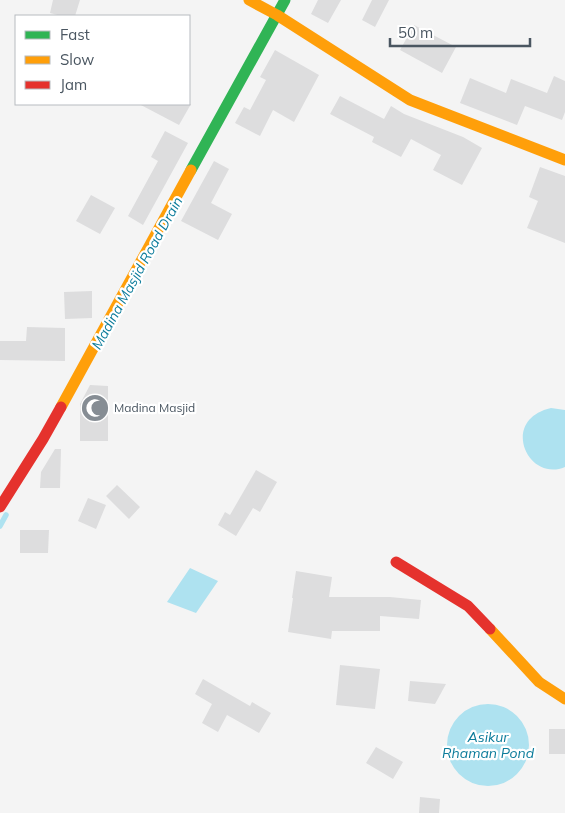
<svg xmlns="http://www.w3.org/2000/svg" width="565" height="813" font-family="Mulish,sans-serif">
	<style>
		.water { fill: #aee2f0 }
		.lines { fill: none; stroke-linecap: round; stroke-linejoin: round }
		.stream { stroke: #aee2f0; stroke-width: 5.5 }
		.building { fill: #ddddde }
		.fast { stroke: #30b455; stroke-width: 11 }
		.slow { stroke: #ff9f0a; stroke-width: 11 }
		.jam { stroke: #e5322d; stroke-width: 11 }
		.labels { text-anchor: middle; stroke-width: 4.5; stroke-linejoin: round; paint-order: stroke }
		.poi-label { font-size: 12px; fill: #4a5661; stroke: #fff; text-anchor: start }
		.water-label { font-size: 14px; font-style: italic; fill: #0c7c9b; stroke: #fff }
	</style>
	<rect width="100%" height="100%" fill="#f4f4f4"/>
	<path class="water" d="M 551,408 L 565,410 L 565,467 C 528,483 499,420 551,408 Z
		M 190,568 L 218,581 L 196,613 L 167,602 Z
		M447 745a41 41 0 1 1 82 0a41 41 0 1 1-82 0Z"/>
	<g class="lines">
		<path class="stream" d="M 0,526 L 6,515"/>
	</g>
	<path class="building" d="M 53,0 L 80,0 L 75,16 L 61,16 L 50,13 Z
		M 318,0 L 341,0 L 328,23 L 311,14 Z
		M 372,0 L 389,0 L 375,27 L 362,20 Z
		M 414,25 L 456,47 L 442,73 L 400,50 Z
		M 275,50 L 319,75 L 294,122 L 273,110 L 260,136 L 235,123 L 244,107 L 250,110 L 266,80 L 260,77 Z
		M 554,76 L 565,81 L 565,112 L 562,120 L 525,106 L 517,125 L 460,103 L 470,78 L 506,93 L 511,79 L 547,93 Z
		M 340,96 L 384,119 L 391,106 L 404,114 L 463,137 L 482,148 L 462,185 L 433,170 L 441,155 L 411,139 L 401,157 L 372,142 L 374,137 L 330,114 Z
		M 139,104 L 191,104 L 179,125 Z
		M 165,131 L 188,143 L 143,225 L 128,216 L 158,161 L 151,157 Z
		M 214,161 L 229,169 L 211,203 L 232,214 L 218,240 L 181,221 Z
		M 540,167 L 565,176 L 565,243 L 527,228 L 538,201 L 529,197 Z
		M 91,195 L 115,208 L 100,234 L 76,221 Z
		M 92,291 L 92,318 L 65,319 L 64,292 Z
		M 27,327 L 65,328 L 65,361 L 0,360 L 0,341 L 26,341 Z
		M 90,385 L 108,386 L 108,441 L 80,441 L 80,404 Z
		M 55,449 L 61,449 L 60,488 L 40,488 L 41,472 Z
		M 256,470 L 277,482 L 260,512 L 253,508 L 236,536 L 218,525 L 225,512 L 230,515 Z
		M 117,485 L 140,507 L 129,519 L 106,496 Z
		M 88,498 L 106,505 L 96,529 L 78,521 Z
		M 20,530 L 49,530 L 48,553 L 20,553 Z
		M 296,571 L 332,577 L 329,597 L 390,597 L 421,600 L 419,619 L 380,616 L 380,631 L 332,631 L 331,639 L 288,632 L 293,598 L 292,598 Z
		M 340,665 L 380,669 L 375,709 L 336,705 Z
		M 203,679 L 250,706 L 252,702 L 271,713 L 259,733 L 227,715 L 218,732 L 202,723 L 212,704 L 195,694 Z
		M 410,681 L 446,684 L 435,704 L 408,701 Z
		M 549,729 L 565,729 L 565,754 L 549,754 Z
		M 376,747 L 403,762 L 393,779 L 366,763 Z
		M 420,797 L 440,799 L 439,813 L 419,813 Z"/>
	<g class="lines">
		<path class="fast" d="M 191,170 L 285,0"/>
		<path class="slow" d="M 249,0 L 277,15 L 410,100 L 565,160
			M 61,407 L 191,170
			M 490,629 L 539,682 L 565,699"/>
		<path class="jam" d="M 0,507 L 43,439 L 61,407
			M 396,562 L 468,606 L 490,629"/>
	</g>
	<defs>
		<symbol id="mosque-disc" viewBox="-11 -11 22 22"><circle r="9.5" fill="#868d94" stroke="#fff"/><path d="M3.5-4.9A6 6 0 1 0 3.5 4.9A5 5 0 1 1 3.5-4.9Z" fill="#fff"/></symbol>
	</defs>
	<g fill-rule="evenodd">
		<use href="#mosque-disc" x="79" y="392" width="32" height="32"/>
	</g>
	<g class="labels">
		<g class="poi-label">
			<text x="114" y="412">Madina Masjid</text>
		</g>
		<g class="water-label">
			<text transform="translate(137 273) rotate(-61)" y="5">Madina Masjid Road Drain</text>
			<text x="488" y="742">Asikur<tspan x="488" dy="16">Rhaman Pond</tspan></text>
		</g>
	</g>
	<rect x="15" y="15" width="175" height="90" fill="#ffffff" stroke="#b7bbc0"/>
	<rect x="25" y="31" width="25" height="8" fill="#30b455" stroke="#b7bbc0"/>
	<text x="60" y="40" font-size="15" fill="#4a5661">Fast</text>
	<rect x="25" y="56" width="25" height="8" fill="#ff9f0a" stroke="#b7bbc0"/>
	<text x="60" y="65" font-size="15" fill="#4a5661">Slow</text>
	<rect x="25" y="81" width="25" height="8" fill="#e5322d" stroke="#b7bbc0"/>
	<text x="60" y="90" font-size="15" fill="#4a5661">Jam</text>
	<path d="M390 38v8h140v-8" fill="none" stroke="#4a5661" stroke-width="2.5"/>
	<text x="398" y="38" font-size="15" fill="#4a5661" stroke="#ffffff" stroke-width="4" paint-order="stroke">50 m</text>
</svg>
